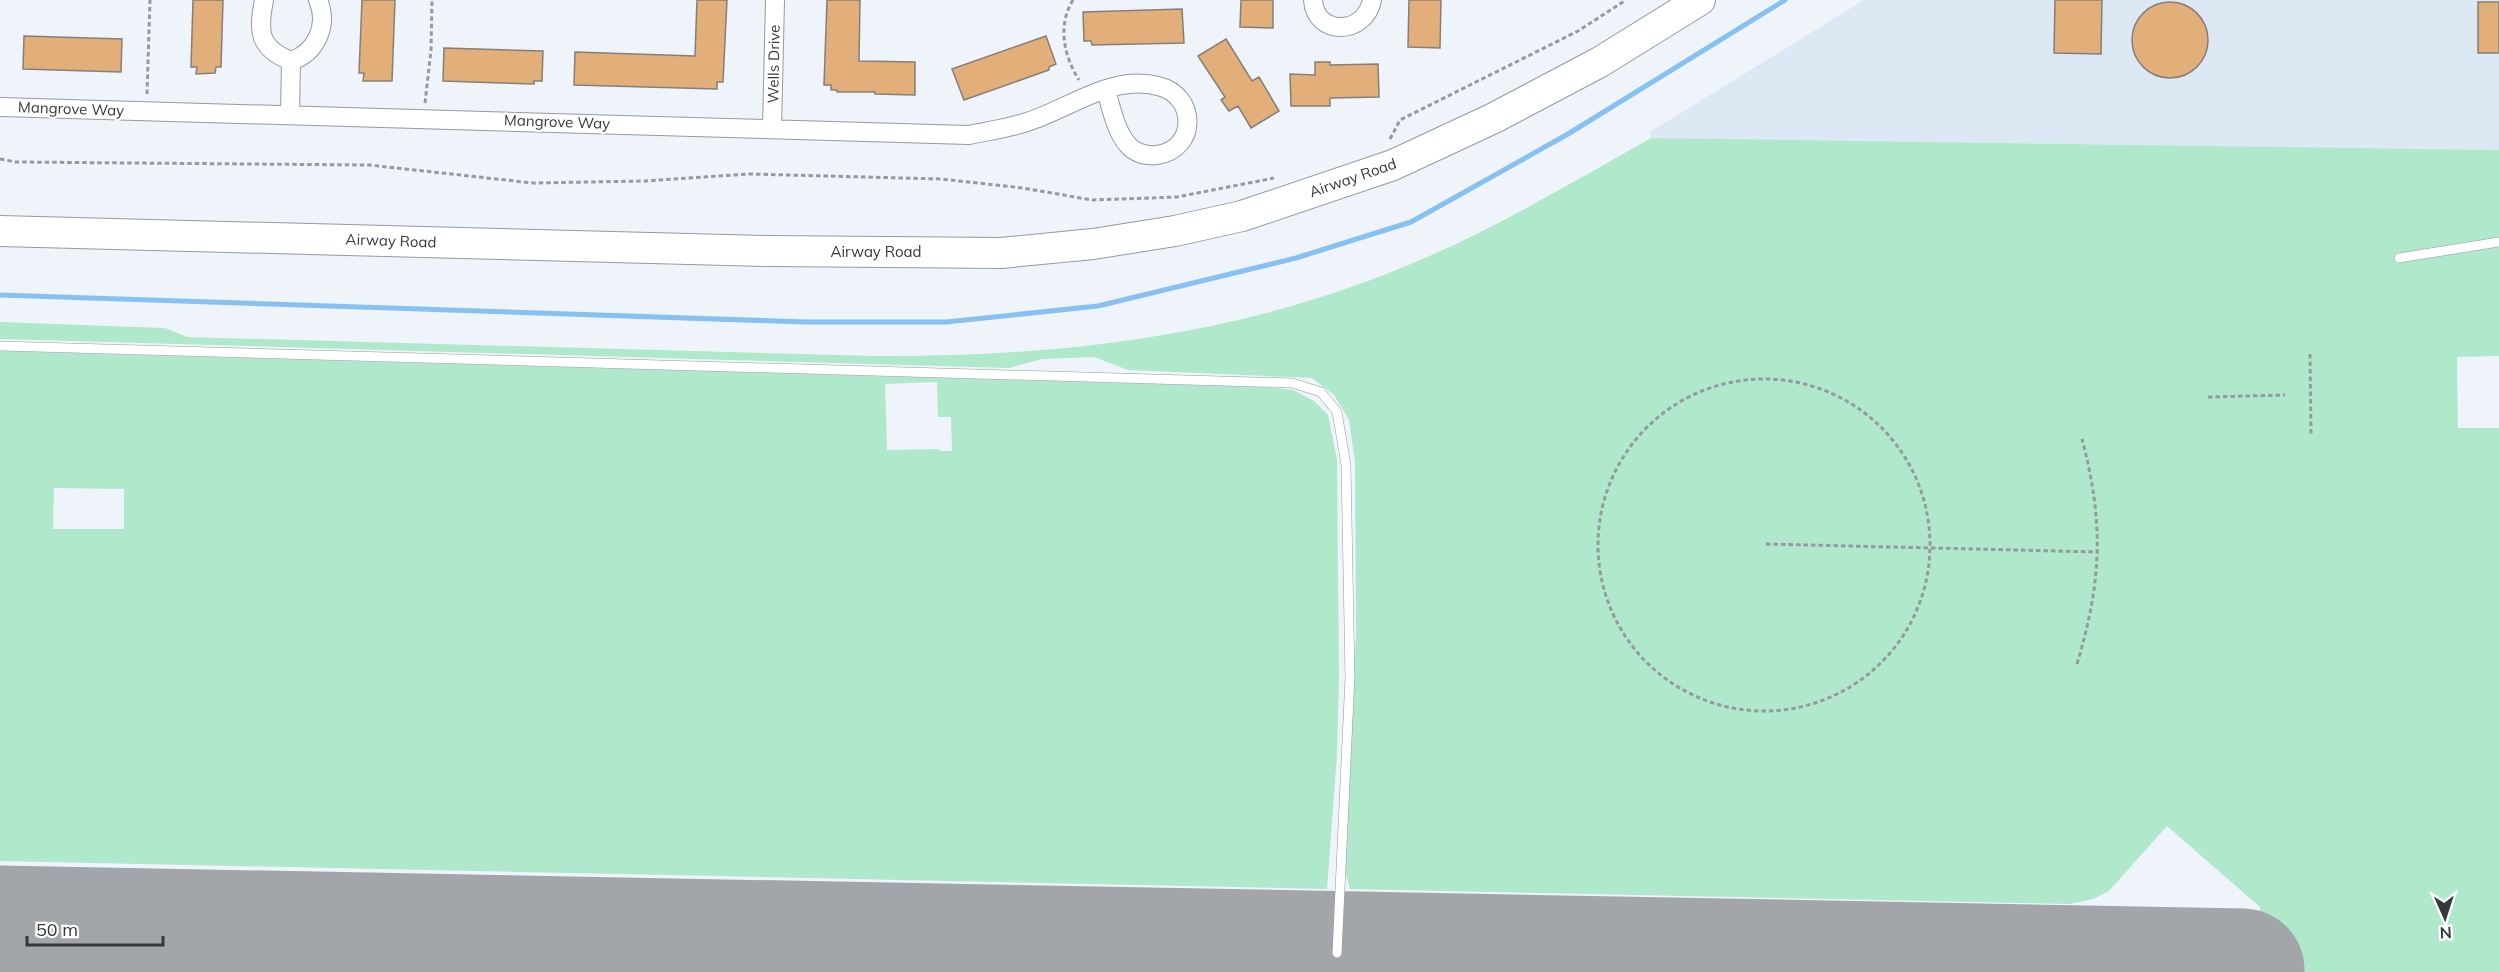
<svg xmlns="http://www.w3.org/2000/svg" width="2499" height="972" font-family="Mulish,sans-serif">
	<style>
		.built { fill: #dce8f3 }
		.green { fill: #b0e8cc; fill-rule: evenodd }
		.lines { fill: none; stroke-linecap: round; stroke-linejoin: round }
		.stream { stroke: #87c1f2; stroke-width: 5 }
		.taxiway { stroke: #a2a6aa; stroke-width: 50 }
		.runway { stroke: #a2a6aa; stroke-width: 123 }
		.building { fill: #e2ae79; stroke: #857f7a; stroke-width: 1.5 }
		.lane-casing { stroke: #949aa0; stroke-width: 10 }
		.street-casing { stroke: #949aa0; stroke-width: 20 }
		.primary-casing { stroke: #949aa0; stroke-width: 32 }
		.path { stroke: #959a9e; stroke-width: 3; stroke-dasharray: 4.5 3; stroke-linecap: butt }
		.lane { stroke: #fff; stroke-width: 9 }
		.street { stroke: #fff; stroke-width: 18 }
		.primary { stroke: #fff; stroke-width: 30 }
		.labels { text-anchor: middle; stroke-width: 4.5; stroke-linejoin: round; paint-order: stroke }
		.street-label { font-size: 15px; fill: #36393b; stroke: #fff }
	</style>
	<rect width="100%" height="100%" fill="#eef4fa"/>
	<path class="built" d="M 1864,0 L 2499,0 L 2499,150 L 1651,138 L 1650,132 Z"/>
	<path class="green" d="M 1651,138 L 2499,150 L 2499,356 L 2457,357 L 2458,428 L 2499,428 L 2499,972 L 2259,972 L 2260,907 L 2167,826 L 2109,891 L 2093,899 L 2070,904 L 1350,889 L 1344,867 L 1356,635 L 1355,462 L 1349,420 L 1334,395 L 1312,378 L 1128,370 L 1094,357 L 1042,359 L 1009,368 L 0,339 L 0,322 L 165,328 L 187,337 L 875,356 C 1054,357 1234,337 1401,268 C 1488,233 1569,184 1651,138 Z
		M 0,351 L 1265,387 L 1293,390 L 1314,401 L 1328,415 L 1337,459 L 1339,679 L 1337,754 L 1327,889 L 0,861 ZM 937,382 L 938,417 L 951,417 L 952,451 L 940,451 L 939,449 L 887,450 L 885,384 ZM 54,488 L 124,489 L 124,529 L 53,529 Z"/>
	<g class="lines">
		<path class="stream" d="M 0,295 L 805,322 L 946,322 L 1098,306 L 1296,258 L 1411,222 L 1568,134 L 1785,0"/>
		<path class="taxiway" d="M 136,972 L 137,930
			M 1458,972 L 1472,956
			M 2119,972 L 2122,968"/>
		<path class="runway" d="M 0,927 L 2243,970"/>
	</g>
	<path class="building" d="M 193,0 L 223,0 L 221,67 L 216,67 L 215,73 L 196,74 L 197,67 L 191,67 Z
		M 362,0 L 395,0 L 392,81 L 363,81 L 364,73 L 359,73 Z
		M 697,0 L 727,0 L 723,82 L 717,82 L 717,89 L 574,85 L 575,52 L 695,56 Z
		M 827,0 L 860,0 L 859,61 L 915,62 L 915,95 L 875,94 L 875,92 L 837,92 L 837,90 L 831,90 L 831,85 L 824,85 Z
		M 1241,0 L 1273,0 L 1273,28 L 1240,27 Z
		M 1409,0 L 1441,0 L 1440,48 L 1408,47 Z
		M 2055,0 L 2102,0 L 2101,54 L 2054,53 Z
		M2132 40a38 38 0 1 1 76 0a38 38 0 1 1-76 0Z
		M 2478,2 L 2499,2 L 2499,53 L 2478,53 Z
		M 1182,9 L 1184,43 L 1092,45 L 1091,41 L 1084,41 L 1083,12 Z
		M 24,36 L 122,39 L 121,72 L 23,69 Z
		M 1046,36 L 1056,64 L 1049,67 L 1049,70 L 964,100 L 952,69 Z
		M 1226,39 L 1252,81 L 1259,77 L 1279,111 L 1251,128 L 1238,106 L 1229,111 L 1221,100 L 1225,97 L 1198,56 Z
		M 444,48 L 543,51 L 542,81 L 534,81 L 534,84 L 443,81 Z
		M 1315,62 L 1330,62 L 1330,65 L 1378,64 L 1379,97 L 1330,98 L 1330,106 L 1291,106 L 1290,74 L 1315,75 Z"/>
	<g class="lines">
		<defs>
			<path id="lane" d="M 2399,258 L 2499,242
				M 0,346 L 1292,383 L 1321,392 L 1337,412 L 1346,465 L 1350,677 L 1337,953"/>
			<path id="street" d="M 264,0 C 258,31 258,48 291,61 C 316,53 329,25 318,0
				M 1313,0 C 1315,36 1365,36 1372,0
				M 0,107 L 969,135 C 988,131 1009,128 1027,122 C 1069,109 1111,74 1158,86 C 1197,95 1198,149 1157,155 C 1146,156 1136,154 1128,145 C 1116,132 1111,107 1106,90
				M 290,115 L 291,61
				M 772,128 L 775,0"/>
			<path id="primary" d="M 0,231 L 768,251 L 1001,253 L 1093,244 L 1175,231 L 1242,216 L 1393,165 L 1494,118 L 1600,62 L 1700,0"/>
		</defs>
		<use href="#lane" class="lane-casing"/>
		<use href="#street" class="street-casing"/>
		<use href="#primary" class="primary-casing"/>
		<path class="path" d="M 1073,0 C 1057,26 1064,56 1079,80
			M 147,94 L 150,0
			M 425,103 L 431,50 L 432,0
			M 1390,139 L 1400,120 L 1578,31 L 1626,0
			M 0,159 L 16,162 L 369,165 L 533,183 L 645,181 L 750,174 L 941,179 L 1023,188 L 1092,200 L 1177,197 L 1274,178
			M 2310,354 L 2311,435
			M1598 545a166 166 0 1 1 332 0a166 166 0 1 1-332 0Z
			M 2208,397 L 2285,395
			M 1766,544 L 2099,552
			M 2077,664 C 2102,581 2104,522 2082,439"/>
		<use href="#lane" class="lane"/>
		<use href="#street" class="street"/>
		<use href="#primary" class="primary"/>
	</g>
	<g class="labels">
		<g class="street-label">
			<text transform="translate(774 64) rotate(-89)" y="5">Wells Drive</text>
			<text transform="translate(71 109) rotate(2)" y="5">Mangrove Way</text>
			<text transform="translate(557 122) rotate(2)" y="5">Mangrove Way</text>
			<text transform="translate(1353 178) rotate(-19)" y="5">Airway Road</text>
			<text transform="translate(391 241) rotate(2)" y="5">Airway Road</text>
			<text x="876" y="257">Airway Road</text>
		</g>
	</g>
	<g transform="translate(2445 918) rotate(177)" stroke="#ffffff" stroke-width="4.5" paint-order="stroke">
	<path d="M0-4.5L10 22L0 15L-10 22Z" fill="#36393b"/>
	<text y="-9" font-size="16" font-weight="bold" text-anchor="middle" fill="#36393b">N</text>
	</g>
	<path d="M27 936v9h136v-9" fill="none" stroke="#36393b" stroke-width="3"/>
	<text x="36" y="936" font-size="18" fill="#36393b" stroke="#ffffff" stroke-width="4.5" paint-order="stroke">50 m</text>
</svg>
